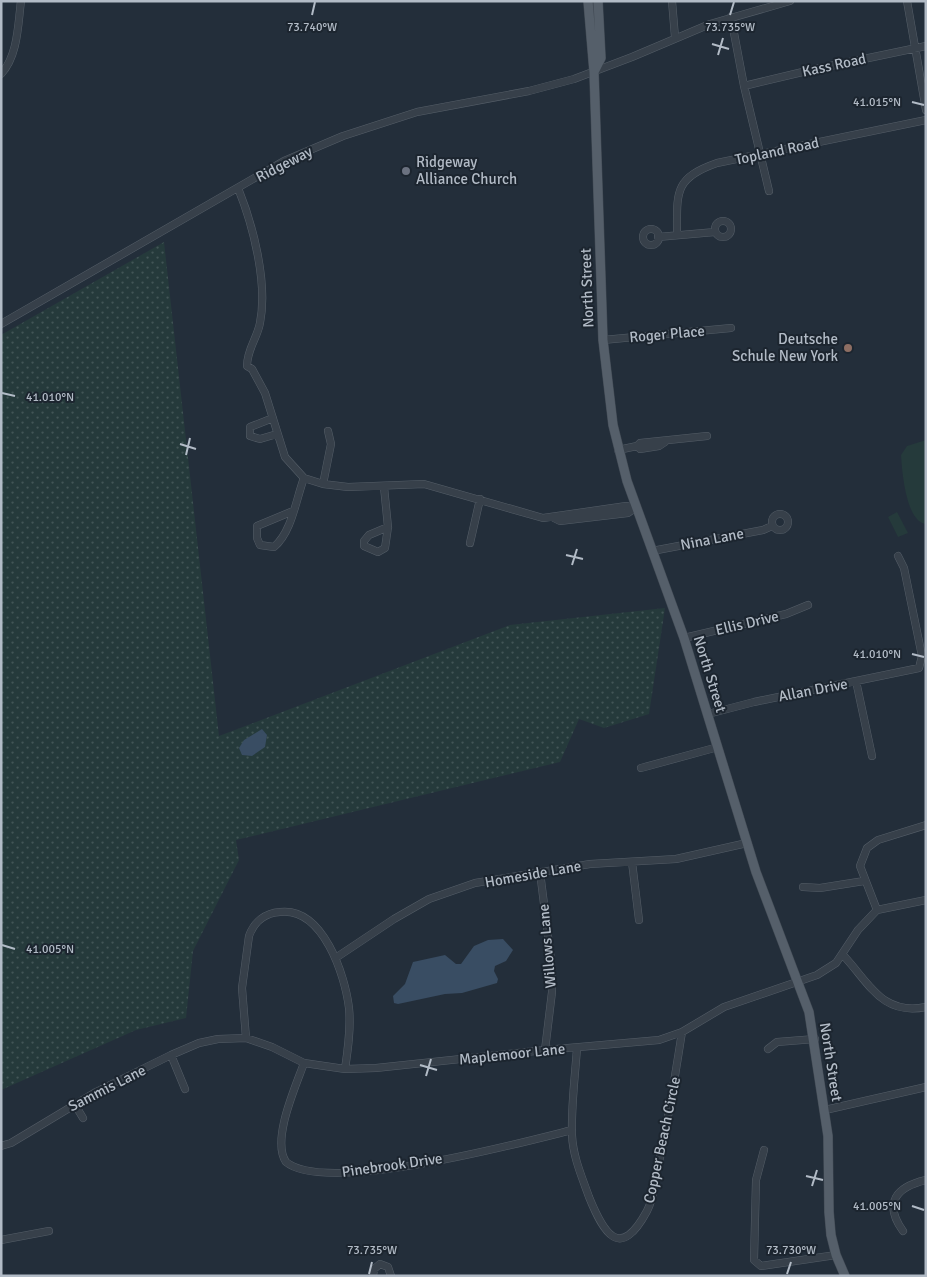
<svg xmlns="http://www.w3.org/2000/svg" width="927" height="1277" font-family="Signika,sans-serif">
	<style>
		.grass { fill: url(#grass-dots) }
		.pitch { fill: #253a3b }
		.water { fill: #394d63 }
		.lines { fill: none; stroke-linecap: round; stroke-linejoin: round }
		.minor-casing { stroke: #555e68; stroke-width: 8 }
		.major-casing { stroke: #404953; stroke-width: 10 }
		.minor { stroke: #37404a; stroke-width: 7 }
		.major { stroke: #555f6a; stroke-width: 9 }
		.ticks { fill: none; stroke: #b2bbc6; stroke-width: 2 }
		.worship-dot { fill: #6b7280; stroke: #1c252f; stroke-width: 2 }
		.education-dot { fill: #8d6e63; stroke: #1c252f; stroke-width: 2 }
		.labels { text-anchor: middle; stroke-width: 4; stroke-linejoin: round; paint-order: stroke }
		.street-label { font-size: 15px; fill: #b2bbc6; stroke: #1c252f }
		.poi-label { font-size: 15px; fill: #b2bbc6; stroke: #1c252f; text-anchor: start }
		.ticks-label { font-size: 12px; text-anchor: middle; fill: #b2bbc6; stroke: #1c252f; stroke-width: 4; stroke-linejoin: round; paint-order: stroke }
	</style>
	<defs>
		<pattern id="grass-dots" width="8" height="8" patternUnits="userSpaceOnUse" patternTransform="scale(1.25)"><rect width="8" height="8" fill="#253a3b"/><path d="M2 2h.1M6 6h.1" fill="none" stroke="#425556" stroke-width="1.8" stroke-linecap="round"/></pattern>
	</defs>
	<rect width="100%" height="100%" fill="#232e3a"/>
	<path class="grass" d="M 164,242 L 219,736 L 510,625 L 665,608 L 649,714 L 604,728 L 579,719 L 560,762 L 236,840 L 239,860 L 193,951 L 186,1018 L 136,1030 L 1,1090 L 1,335 Z"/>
	<path class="pitch" d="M 926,440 L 926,524 C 906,522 902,471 901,455 L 907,446 Z
		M 897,512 L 908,533 L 898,537 L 888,517 Z"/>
	<path class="water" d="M 262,729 L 267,735 L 265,747 L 252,756 L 242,755 L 239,748 L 244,740 Z
		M 503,939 L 513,950 L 506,961 L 495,966 L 494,971 L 498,979 L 497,983 L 462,993 L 445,994 L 398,1004 L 394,1003 L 393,996 L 405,984 L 413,962 L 445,955 L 456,964 L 461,964 L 474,946 L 488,940 Z"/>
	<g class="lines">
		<defs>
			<path id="minor" d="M 672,1 L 675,37
				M 907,1 L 926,110
				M 731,17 L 744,86 L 769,191
				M 1,74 C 18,56 18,24 21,1
				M 744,86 L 811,70 L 926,46
				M 238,188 C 253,225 268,283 260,323 C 257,339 247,349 247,366 L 252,369 L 265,393 L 285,457 L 304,478 L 323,484 L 348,487 L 424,484 L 543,518 L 626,506 L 635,508
				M715 229a8 8 0 1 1 16 0a8 8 0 1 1-16 0Z
				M643 237a8 8 0 1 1 16 0a8 8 0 1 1-16 0Z
				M 677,234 C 677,192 674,178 717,163 L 926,120
				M 658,237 L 715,232
				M 1,324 L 284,161 L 343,136 L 417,112 L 529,91 L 574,79 L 632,57 L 710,24 L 790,1
				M 603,340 L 731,328
				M 273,418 L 250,427 L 250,436 L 260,439 L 277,434
				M 637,446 L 640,449 L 659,446 L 665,442
				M 618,450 L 637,446 L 640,443 L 707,436
				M 323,484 L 331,444 L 328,431
				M 384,487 L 388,527 L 385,548 L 378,552 L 364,546 L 364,541 L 369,535 L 388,527
				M 293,511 L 257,526 L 257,538 L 260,545 L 274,547 C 292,532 296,499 304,478
				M772 522a8 8 0 1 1 16 0a8 8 0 1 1-16 0Z
				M 554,518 L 560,521 L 628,513 L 635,508
				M 470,543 L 480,499
				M 652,551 L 763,530 L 772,526
				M 684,638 L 786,614 L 808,605
				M 856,681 L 872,756
				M 708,714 L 754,702 L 919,668 L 922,656 L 904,568 L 898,556
				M 641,768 L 718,747
				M 632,862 L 639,920
				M 540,872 L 551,960 L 552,992 L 545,1050
				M 803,887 L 820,888 L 864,881
				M 877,910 L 860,866 L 867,848 L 878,840 L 926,825
				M 842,954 C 869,982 881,1016 926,1007
				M 337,957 L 394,919 L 429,899 L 475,883 L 590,864 L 676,859 L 747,843
				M 246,1038 L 242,988 L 249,936 C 254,922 265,913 280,912 C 323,907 345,975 349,1008 C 351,1028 348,1049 345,1069
				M 577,1048 C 575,1077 571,1107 572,1135 C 573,1157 582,1177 589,1197 C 604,1234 620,1261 647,1211 C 654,1198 655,1181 658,1167 C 668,1122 675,1077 682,1032
				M 768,1049 L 777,1042 L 815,1039
				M 171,1055 L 185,1089
				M 304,1063 C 296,1086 271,1140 286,1162 C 326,1195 520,1143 572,1130
				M 74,1103 L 83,1118
				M 825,1110 L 926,1087
				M 1,1146 L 11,1143 L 96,1092 L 171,1055 L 199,1043 L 218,1039 L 246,1038 L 272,1047 L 304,1063 L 345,1069 L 376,1068 L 545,1050 L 659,1040 L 682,1032 L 724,1007 L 817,975 L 836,963 L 858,930 L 877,910 L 926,900
				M 764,1150 L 756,1180 L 754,1260 L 761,1266 L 836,1255
				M 903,1231 C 883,1203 896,1187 926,1180
				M 1,1240 L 49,1231
				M 373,1276 L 374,1269 L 380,1264 L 388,1267 L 391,1276"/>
			<path id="major" d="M 588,1 L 594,72 L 603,340 L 613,425 L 627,481 L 684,638 L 756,872 L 809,1012 L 828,1136 L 829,1212 L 831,1235 L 836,1255 L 845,1276
				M 594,72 L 601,58 L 598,1"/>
		</defs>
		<use href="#minor" class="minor-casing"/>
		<use href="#major" class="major-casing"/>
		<use href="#minor" class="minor"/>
		<use href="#major" class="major"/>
	</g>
	<path class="ticks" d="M 312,15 L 315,2M 730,15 L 734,2M 712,44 L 729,49M 718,55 L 723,38M 912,102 L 924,105M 2,393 L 15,396M 180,444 L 196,449M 186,455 L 190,438M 566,555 L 583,559M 572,565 L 577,549M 912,654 L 924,657M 2,945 L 15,949M 420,1065 L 437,1070M 426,1076 L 431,1059M 806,1176 L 823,1180M 812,1186 L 817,1170M 912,1206 L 924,1210M 369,1274 L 372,1262M 787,1274 L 791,1262"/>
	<circle class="worship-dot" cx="406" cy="171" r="5"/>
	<circle class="education-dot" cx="848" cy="348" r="5"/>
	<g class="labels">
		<g class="street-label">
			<text transform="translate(834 65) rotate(-12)" y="5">Kass Road</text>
			<text transform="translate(777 151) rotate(-12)" y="5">Topland Road</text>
			<text transform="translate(284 164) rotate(-27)" y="5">Ridgeway</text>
			<text transform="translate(587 288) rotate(-92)" y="5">North Street</text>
			<text transform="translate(667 334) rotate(-5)" y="5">Roger Place</text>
			<text transform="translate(712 539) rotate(-11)" y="5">Nina Lane</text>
			<text transform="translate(747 623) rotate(-13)" y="5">Ellis Drive</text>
			<text transform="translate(710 674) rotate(73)" y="5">North Street</text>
			<text transform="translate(813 690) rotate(-11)" y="5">Allan Drive</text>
			<text transform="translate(533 874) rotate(-10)" y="5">Homeside Lane</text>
			<text transform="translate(547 946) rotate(-95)" y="5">Willows Lane</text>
			<text transform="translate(512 1054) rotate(-6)" y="5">Maplemoor Lane</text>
			<text transform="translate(831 1062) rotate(81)" y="5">North Street</text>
			<text transform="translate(107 1088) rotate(-27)" y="5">Sammis Lane</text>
			<text transform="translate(662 1140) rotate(-78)" y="5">Copper Beach Circle</text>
			<text transform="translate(392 1165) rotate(-8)" y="5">Pinebrook Drive</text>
		</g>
		<g class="poi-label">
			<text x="416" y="167">Ridgeway<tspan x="416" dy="17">Alliance Church</tspan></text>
			<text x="838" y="344" text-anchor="end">Deutsche<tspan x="838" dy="17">Schule New York</tspan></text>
		</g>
	</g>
	<g class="ticks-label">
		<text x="312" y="31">73.740°W</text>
		<text x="730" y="31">73.735°W</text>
		<text x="877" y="106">41.015°N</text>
		<text x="50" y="401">41.010°N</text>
		<text x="877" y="658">41.010°N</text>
		<text x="50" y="953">41.005°N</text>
		<text x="877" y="1210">41.005°N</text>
		<text x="372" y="1254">73.735°W</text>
		<text x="791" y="1254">73.730°W</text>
	</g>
	<rect width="927" height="1277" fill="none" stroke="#b2bbc6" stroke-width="5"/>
</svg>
